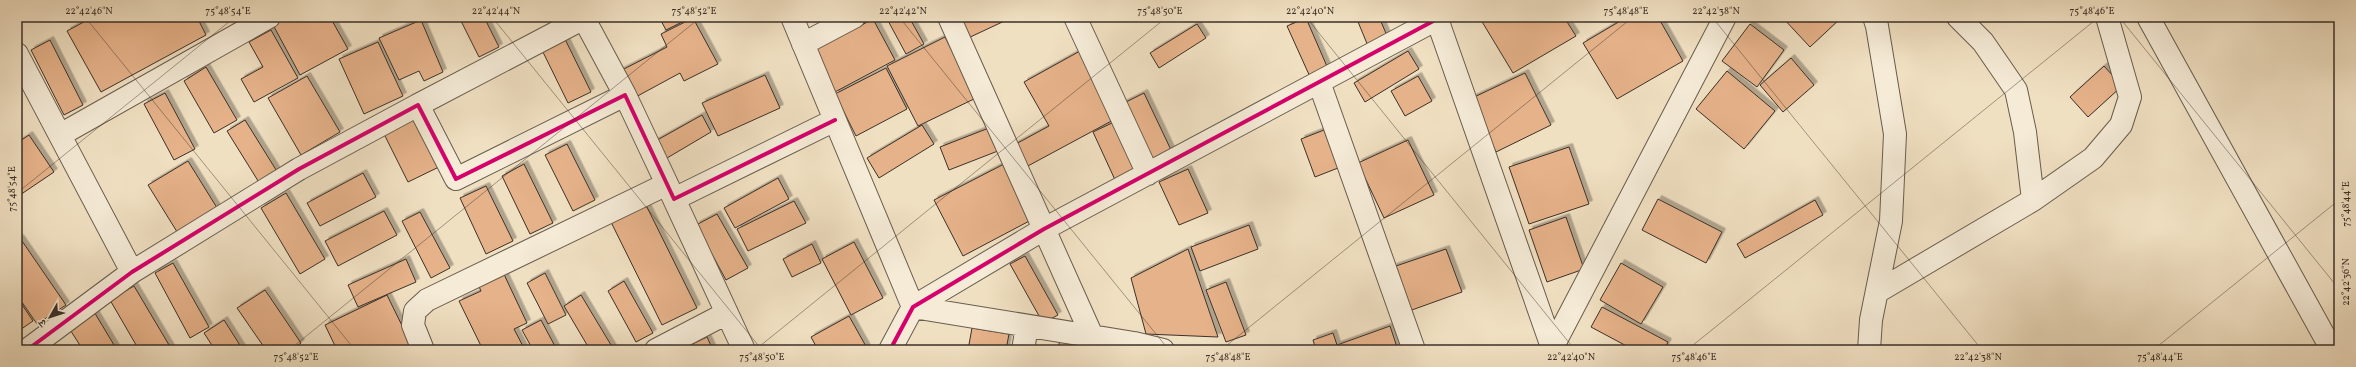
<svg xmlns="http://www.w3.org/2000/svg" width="2356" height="367" font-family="Vollkorn,'Noto Serif Devanagari',serif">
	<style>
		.building { fill: #e6b28a; stroke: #3b3028; filter: url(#shadow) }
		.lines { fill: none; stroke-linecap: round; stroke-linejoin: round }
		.street-casing { stroke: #685c4e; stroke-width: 24 }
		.street { stroke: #f5ebd7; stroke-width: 22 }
		.cycleway-casing { stroke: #f5ebd7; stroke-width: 6 }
		.cycleway { stroke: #d6006c; stroke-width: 4 }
		.ticks { fill: none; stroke: #3b3028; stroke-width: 1; stroke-opacity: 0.45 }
		.neatline { fill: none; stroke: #3b3028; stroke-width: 1.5 }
		.ticks-label { font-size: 10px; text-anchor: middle; fill: #3b3028 }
	</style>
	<defs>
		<filter id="shadow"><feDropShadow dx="3.5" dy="-3.5" stdDeviation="0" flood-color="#0004"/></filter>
	</defs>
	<rect width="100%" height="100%" fill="#f0e0c2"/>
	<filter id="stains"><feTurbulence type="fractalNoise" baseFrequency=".005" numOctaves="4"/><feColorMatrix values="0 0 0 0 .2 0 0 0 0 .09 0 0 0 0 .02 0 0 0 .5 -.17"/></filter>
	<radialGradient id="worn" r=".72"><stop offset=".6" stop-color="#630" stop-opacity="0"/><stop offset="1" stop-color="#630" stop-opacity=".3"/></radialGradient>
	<path class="building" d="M 93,17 L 197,17 L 206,35 L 101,92 L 67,31 Z
		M 284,17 L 330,17 L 348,49 L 300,75 L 272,23 Z
		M 403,17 L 418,17 L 406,22 Z
		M 459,17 L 484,17 L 499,47 L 479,57 Z
		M 659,17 L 692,17 L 666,30 Z
		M 886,17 L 909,17 L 924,44 L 906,54 Z
		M 955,17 L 1013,17 L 966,39 Z
		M 1356,17 L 1379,17 L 1388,38 L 1368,46 Z
		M 1487,17 L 1564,17 L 1576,36 L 1513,73 L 1481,20 Z
		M 1627,17 L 1658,17 L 1683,61 L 1617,99 L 1583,43 Z
		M 1782,17 L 1842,17 L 1810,47 Z
		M 693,18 L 718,64 L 684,81 L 680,73 L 632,99 L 618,72 L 667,47 L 661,34 Z
		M 1306,18 L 1329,71 L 1311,79 L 1287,26 Z
		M 873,19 L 895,60 L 833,93 L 811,52 Z
		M 421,20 L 443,72 L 424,81 L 419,71 L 399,80 L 379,38 Z
		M 1197,24 L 1206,38 L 1159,68 L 1150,53 Z
		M 1750,24 L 1784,50 L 1757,87 L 1722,61 Z
		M 271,30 L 298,78 L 254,102 L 241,79 L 263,67 L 249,42 Z
		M 562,33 L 591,92 L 568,103 L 539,44 Z
		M 945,37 L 976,98 L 918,126 L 887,66 Z
		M 50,40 L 83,105 L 64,115 L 31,50 Z
		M 378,42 L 403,96 L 364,114 L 339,59 Z
		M 1080,51 L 1117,118 L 1026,167 L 1014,145 L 1049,126 L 1024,82 Z
		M 1408,51 L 1419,69 L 1365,102 L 1354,83 Z
		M 1791,58 L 1814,85 L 1783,112 L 1760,85 Z
		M 2104,66 L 2122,86 L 2088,117 L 2070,97 Z
		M 206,67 L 237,120 L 214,133 L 184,81 Z
		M 886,68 L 907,109 L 856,136 L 835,94 Z
		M 1727,71 L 1775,111 L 1744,149 L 1696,109 Z
		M 1525,73 L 1551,125 L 1496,152 L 1470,99 Z
		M 765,75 L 780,108 L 718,136 L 702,103 Z
		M 307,76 L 340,132 L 301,155 L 268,98 Z
		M 1418,76 L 1432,101 L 1405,116 L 1391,91 Z
		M 165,93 L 195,149 L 174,160 L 144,104 Z
		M 1144,93 L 1172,152 L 1148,164 L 1120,105 Z
		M 418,115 L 443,165 L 408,182 L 383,132 Z
		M 702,115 L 711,132 L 662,161 L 652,143 Z
		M 245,120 L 278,173 L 260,184 L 227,131 Z
		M 1114,122 L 1137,172 L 1116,182 L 1093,132 Z
		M 922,125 L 934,144 L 879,178 L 867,158 Z
		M 994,126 L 1003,149 L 949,170 L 940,147 Z
		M 1324,130 L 1338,168 L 1315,177 L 1301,139 Z
		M 29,135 L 54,172 L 17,197 L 17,143 Z
		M 1408,140 L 1434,195 L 1384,218 L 1358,163 Z
		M 567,144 L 595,200 L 573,211 L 545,155 Z
		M 1569,147 L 1589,204 L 1529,224 L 1509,167 Z
		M 188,161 L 219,211 L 179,235 L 148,185 Z
		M 1006,163 L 1035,218 L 963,256 L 934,200 Z
		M 524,164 L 553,223 L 530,234 L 502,176 Z
		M 1188,169 L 1208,213 L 1179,225 L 1159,182 Z
		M 363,173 L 376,197 L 320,226 L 307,203 Z
		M 778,178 L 789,199 L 735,228 L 724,208 Z
		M 486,186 L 513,241 L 486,254 L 460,198 Z
		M 286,193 L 325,259 L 300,274 L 261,208 Z
		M 643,199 L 697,308 L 662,325 L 608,216 Z
		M 1658,199 L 1722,232 L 1706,263 L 1642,230 Z
		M 1815,200 L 1823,215 L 1745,258 L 1737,244 Z
		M 794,201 L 806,223 L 748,251 L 737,229 Z
		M 384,211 L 397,235 L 338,266 L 325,241 Z
		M 420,212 L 450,268 L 431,278 L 402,221 Z
		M 717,214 L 748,268 L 726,280 L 696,225 Z
		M 1566,217 L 1584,269 L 1547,282 L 1529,230 Z
		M 1249,225 L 1258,249 L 1200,271 L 1191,247 Z
		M 20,238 L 66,305 L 37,324 L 17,295 L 17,240 Z
		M 854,242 L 883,298 L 851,315 L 822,259 Z
		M 812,244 L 821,263 L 792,277 L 783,259 Z
		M 1188,249 L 1218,337 L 1146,334 L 1131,278 Z
		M 1446,249 L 1462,292 L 1409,311 L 1393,267 Z
		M 1025,256 L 1058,315 L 1043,323 L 1010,264 Z
		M 406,259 L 416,282 L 358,307 L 348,285 Z
		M 173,263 L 209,327 L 190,338 L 155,273 Z
		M 1621,263 L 1663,287 L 1641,324 L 1600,300 Z
		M 501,268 L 527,323 L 514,329 L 525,350 L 483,350 L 459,301 L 481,291 L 476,280 Z
		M 545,273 L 566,315 L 548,324 L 527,283 Z
		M 624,281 L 653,333 L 636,342 L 608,291 Z
		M 1226,282 L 1246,335 L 1226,342 L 1206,290 Z
		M 134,286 L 172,350 L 139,350 L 110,300 Z
		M 265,290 L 301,343 L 291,350 L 266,350 L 237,308 Z
		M 387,295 L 414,350 L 337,350 L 325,325 Z
		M 581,295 L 614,350 L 590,350 L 564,306 Z
		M 17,297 L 33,321 L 17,332 Z
		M 1602,307 L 1668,342 L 1664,350 L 1634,350 L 1591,327 Z
		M 93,310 L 117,350 L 83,350 L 67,325 Z
		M 849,316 L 868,350 L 818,350 L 811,337 Z
		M 224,320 L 243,350 L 215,350 L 204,333 Z
		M 541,320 L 557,350 L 533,350 L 522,330 Z
		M 1390,326 L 1398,350 L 1316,350 L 1313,340 L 1333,333 L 1337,345 Z
		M 972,328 L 1009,334 L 1006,350 L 968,350 Z
		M 707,337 L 713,350 L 680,350 Z
		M 1060,339 L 1082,344 L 1081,350 L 1058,350 Z"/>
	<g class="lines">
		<defs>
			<path id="street" d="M 583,17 L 625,95
				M 792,17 L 913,307 L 1134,343 L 1163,350
				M 949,17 L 1092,336
				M 1075,17 L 1148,174
				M 1441,17 L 1437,19 L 1552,347
				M 1958,17 L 1983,42 L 2016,90 L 2025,132 L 2033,200
				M 2148,17 L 2332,350
				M 803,44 L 854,17
				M 17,54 L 132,272
				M 1319,82 L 1414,350
				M 418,105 L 584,18
				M 60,135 L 269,17
				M 674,199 L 744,350
				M 1877,292 L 2033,200 L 2093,158 L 2121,125 L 2130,97 L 2107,17
				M 27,350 L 132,272 L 299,169 L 418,105 L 456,179 L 625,95 L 674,199 L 835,120
				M 423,350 L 413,325 L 415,311 L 427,300 L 667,184
				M 656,350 L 727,313
				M 890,350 L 913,307 L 1044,229 L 1437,19 L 1436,17
				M 1023,350 L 1027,326
				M 1551,350 L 1725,17
				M 1869,350 L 1871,320 L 1891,221 L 1895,134 L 1877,26 L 1874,17"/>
		</defs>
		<use href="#street" class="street-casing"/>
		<use href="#street" class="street"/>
		<defs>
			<path id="cycleway" d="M 27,350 L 132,272 L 299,169 L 418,105 L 456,179 L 625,95 L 674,199 L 835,120
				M 890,350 L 913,307 L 1044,229 L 1437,19 L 1436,17"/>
		</defs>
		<use href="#cycleway" class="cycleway-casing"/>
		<use href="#cycleway" class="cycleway"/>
	</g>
	<path class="ticks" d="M 85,17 L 355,350M 492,17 L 762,350M 899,17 L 1169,350M 1306,17 L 1575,350M 1712,17 L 1982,350M 2119,17 L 2339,289M 17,193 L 235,17M 289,350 L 701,17M 755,350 L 1167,17M 1221,350 L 1633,17M 1687,350 L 2099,17M 2153,350 L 2339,200"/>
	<rect width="2356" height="367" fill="none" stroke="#f0e0c2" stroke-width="44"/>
	<g transform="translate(50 317) rotate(231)" stroke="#f5ebd7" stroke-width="3" paint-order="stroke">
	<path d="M0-3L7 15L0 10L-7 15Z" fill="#3b3028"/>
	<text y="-6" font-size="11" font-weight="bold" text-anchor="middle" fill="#3b3028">उ</text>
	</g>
	<rect x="22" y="22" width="2312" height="323" class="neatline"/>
	<g class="ticks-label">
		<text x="89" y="14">22°42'46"N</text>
		<text x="228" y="14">75°48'54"E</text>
		<text x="496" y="14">22°42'44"N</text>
		<text x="694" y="14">75°48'52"E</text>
		<text x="903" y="14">22°42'42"N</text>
		<text x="1160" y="14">75°48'50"E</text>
		<text x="1310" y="14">22°42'40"N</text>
		<text x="1626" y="14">75°48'48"E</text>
		<text x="1716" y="14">22°42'38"N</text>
		<text x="2092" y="14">75°48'46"E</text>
		<text transform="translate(11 189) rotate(-90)" y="4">75°48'54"E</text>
		<text transform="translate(2345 204) rotate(-90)" y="4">75°48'44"E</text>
		<text transform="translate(2345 282) rotate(-90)" y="4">22°42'36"N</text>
		<text x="296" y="360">75°48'52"E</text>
		<text x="762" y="360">75°48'50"E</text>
		<text x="1228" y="360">75°48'48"E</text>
		<text x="1571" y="360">22°42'40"N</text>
		<text x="1694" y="360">75°48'46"E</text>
		<text x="1978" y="360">22°42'38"N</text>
		<text x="2160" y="360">75°48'44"E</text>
	</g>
	<rect width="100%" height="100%" filter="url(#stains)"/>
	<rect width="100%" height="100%" fill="url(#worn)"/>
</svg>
